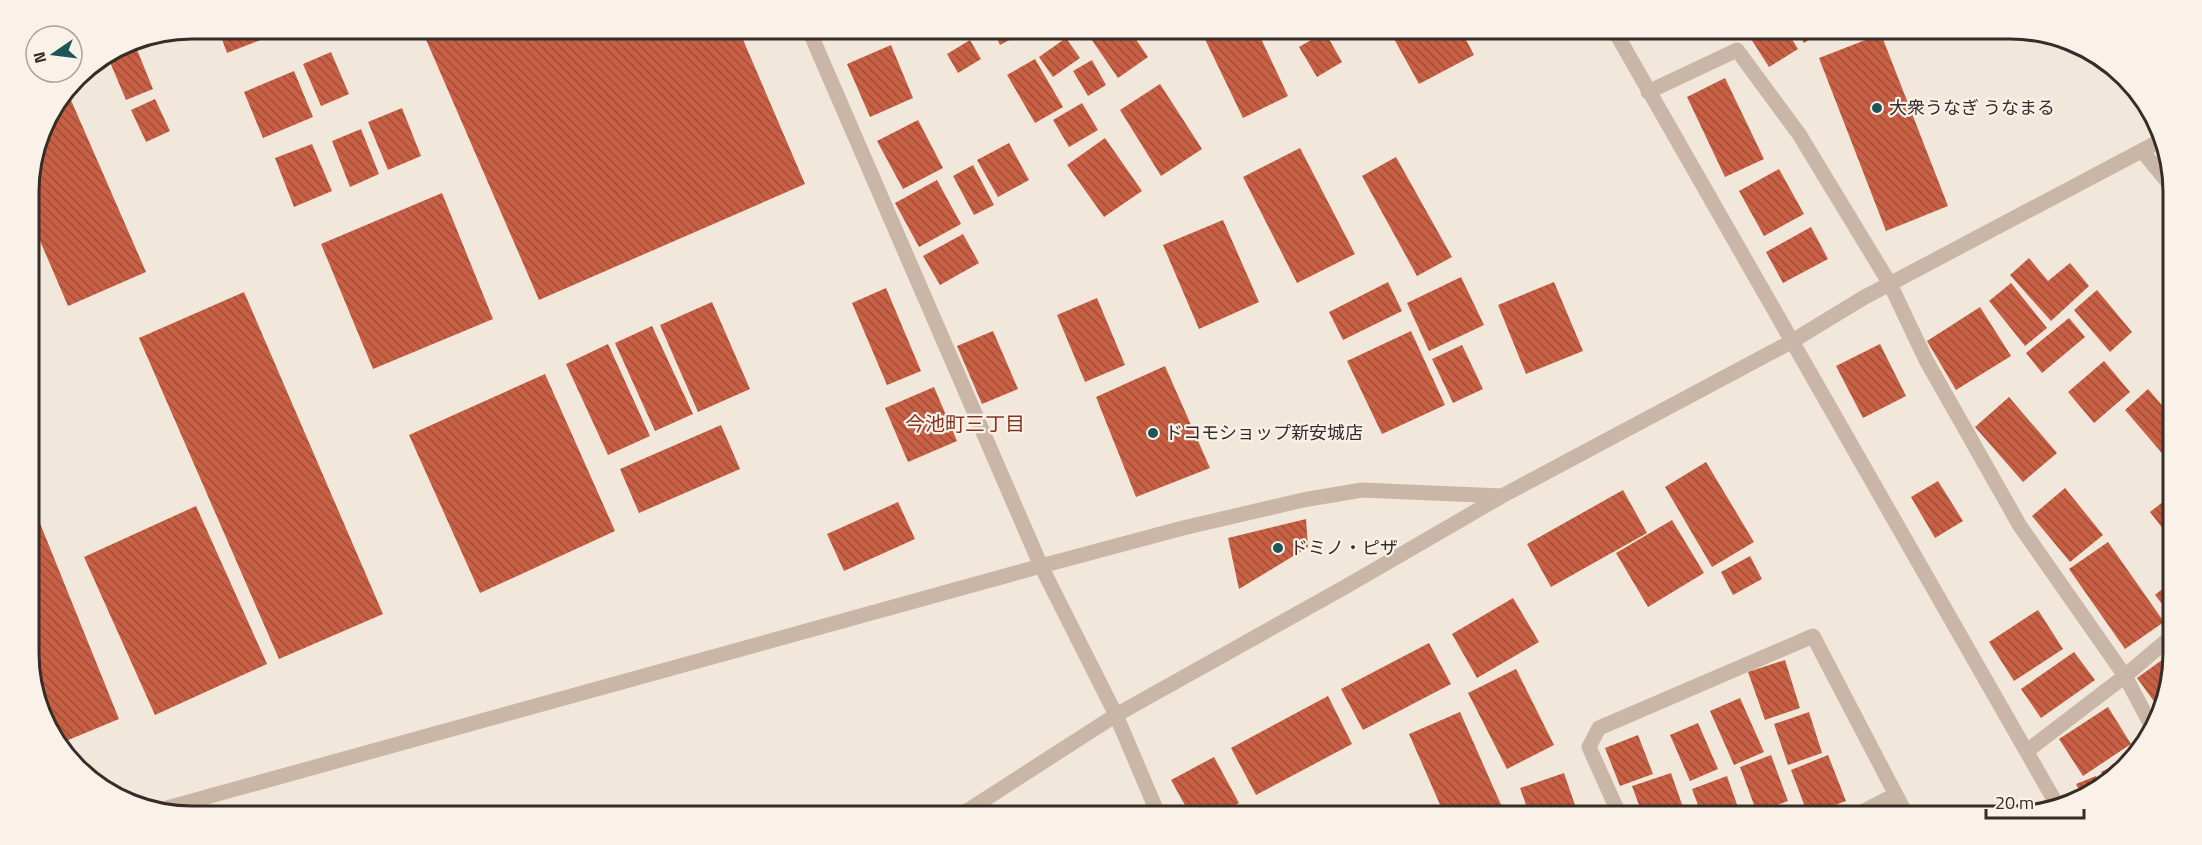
<svg xmlns="http://www.w3.org/2000/svg" width="2202" height="845" font-family="'Titillium Web','Noto Sans JP',sans-serif">
	<style>
		.building { fill: url(#building-back-hatch) }
		.lines { fill: none; stroke-linecap: round; stroke-linejoin: round }
		.minor { stroke: #cab6a7; stroke-width: 15 }
		.poi-dot { fill: #1d5658; stroke: #faf1e8; stroke-width: 2 }
		.labels { text-anchor: middle; stroke-width: 4.5; stroke-linejoin: round; paint-order: stroke }
		.poi-label { font-size: 18px; fill: #372c28; stroke: #faf1e8; text-anchor: start }
		.neighbourhood-label { font-size: 20px; fill: #863520; stroke: #faf1e8 }
		.rim { fill: none; stroke: #372c28; stroke-width: 3 }
	</style>
	<defs>
		<pattern id="building-back-hatch" width="6" height="6" patternUnits="userSpaceOnUse" patternTransform="scale(1.5)"><rect width="6" height="6" fill="#c76044"/><path d="M-1 5l2 2M0 0l6 6M5-1l2 2" fill="none" stroke="#a24f39"/></pattern>
	</defs>
	<rect width="100%" height="100%" fill="#f2e7db"/>
	<path class="building" d="M 218,28 L 289,28 L 289,29 L 227,53 Z
		M 421,28 L 738,28 L 805,184 L 539,300 Z
		M 992,28 L 1032,28 L 1000,45 Z
		M 1093,28 L 1128,28 L 1148,57 L 1118,78 L 1087,33 Z
		M 1216,28 L 1256,28 L 1288,96 L 1243,118 L 1203,35 Z
		M 1388,28 L 1460,28 L 1474,55 L 1419,84 Z
		M 1744,28 L 1785,28 L 1798,49 L 1769,67 Z
		M 1795,28 L 1826,28 L 1804,43 Z
		M 1325,32 L 1342,62 L 1317,77 L 1299,47 Z
		M 1881,34 L 1948,206 L 1886,231 L 1819,58 Z
		M 1066,38 L 1080,58 L 1053,77 L 1039,57 Z
		M 133,40 L 153,89 L 126,100 L 107,55 Z
		M 970,40 L 981,59 L 958,73 L 947,54 Z
		M 891,45 L 913,98 L 870,117 L 847,64 Z
		M 331,52 L 349,94 L 321,106 L 303,64 Z
		M 1035,59 L 1063,107 L 1035,123 L 1007,75 Z
		M 1092,60 L 1106,85 L 1088,96 L 1073,71 Z
		M 294,71 L 313,117 L 263,138 L 244,92 Z
		M 1725,78 L 1764,159 L 1725,177 L 1687,97 Z
		M 1160,84 L 1202,149 L 1161,176 L 1120,110 Z
		M 67,91 L 146,272 L 68,306 L 29,215 L 29,181 L 46,120 Z
		M 155,99 L 170,131 L 146,142 L 131,110 Z
		M 1082,103 L 1098,130 L 1069,147 L 1053,120 Z
		M 402,108 L 421,156 L 388,170 L 368,122 Z
		M 918,120 L 943,168 L 903,189 L 877,141 Z
		M 361,129 L 379,174 L 350,187 L 332,141 Z
		M 1105,138 L 1142,191 L 1104,217 L 1067,165 Z
		M 1009,143 L 1029,180 L 998,197 L 977,160 Z
		M 312,144 L 332,191 L 294,207 L 275,158 Z
		M 1300,148 L 1355,254 L 1297,283 L 1243,177 Z
		M 1396,157 L 1452,257 L 1417,276 L 1362,176 Z
		M 973,165 L 994,205 L 974,215 L 953,176 Z
		M 1779,169 L 1804,214 L 1764,236 L 1739,191 Z
		M 937,180 L 961,224 L 919,247 L 895,203 Z
		M 442,193 L 493,319 L 373,369 L 321,244 Z
		M 1223,220 L 1259,302 L 1199,329 L 1163,245 Z
		M 1811,227 L 1828,259 L 1783,283 L 1766,252 Z
		M 963,234 L 979,263 L 940,285 L 923,256 Z
		M 2029,258 L 2048,281 L 2070,263 L 2089,286 L 2051,321 L 2010,275 Z
		M 1461,277 L 1484,325 L 1429,351 L 1407,303 Z
		M 1388,282 L 1402,311 L 1343,340 L 1329,312 Z
		M 1554,282 L 1583,351 L 1526,374 L 1498,305 Z
		M 2011,283 L 2047,328 L 2025,346 L 1989,301 Z
		M 886,288 L 921,371 L 887,385 L 852,303 Z
		M 2097,290 L 2132,332 L 2110,352 L 2074,310 Z
		M 244,292 L 383,614 L 279,659 L 139,338 Z
		M 1097,298 L 1125,365 L 1085,382 L 1057,315 Z
		M 712,302 L 750,389 L 698,412 L 660,325 Z
		M 1980,307 L 2011,356 L 1956,390 L 1927,341 Z
		M 2069,318 L 2085,337 L 2042,373 L 2026,353 Z
		M 652,326 L 693,414 L 655,431 L 615,343 Z
		M 993,331 L 1018,389 L 982,404 L 957,346 Z
		M 1411,331 L 1445,405 L 1382,434 L 1347,361 Z
		M 608,344 L 650,436 L 608,455 L 566,364 Z
		M 1880,344 L 1906,396 L 1863,418 L 1836,366 Z
		M 1462,345 L 1483,389 L 1453,403 L 1432,359 Z
		M 2104,361 L 2130,392 L 2094,423 L 2068,392 Z
		M 1165,366 L 1210,468 L 1136,497 L 1096,397 Z
		M 545,374 L 615,531 L 480,593 L 409,435 Z
		M 934,387 L 957,441 L 908,462 L 885,408 Z
		M 2148,389 L 2173,418 L 2173,466 L 2125,410 Z
		M 2009,397 L 2057,453 L 2023,482 L 1975,427 Z
		M 721,425 L 740,469 L 639,513 L 620,469 Z
		M 1706,462 L 1754,542 L 1712,567 L 1665,487 Z
		M 1938,481 L 1963,521 L 1935,538 L 1911,497 Z
		M 2065,488 L 2103,535 L 2070,562 L 2032,516 Z
		M 1623,490 L 1647,533 L 1551,587 L 1527,544 Z
		M 2173,494 L 2173,542 L 2150,512 Z
		M 31,501 L 119,719 L 61,743 L 32,684 Z
		M 898,502 L 915,539 L 844,571 L 827,534 Z
		M 196,506 L 267,664 L 155,715 L 84,557 Z
		M 1306,519 L 1308,547 L 1239,589 L 1228,538 Z
		M 1672,520 L 1704,573 L 1648,607 L 1616,553 Z
		M 2108,542 L 2164,622 L 2125,649 L 2069,569 Z
		M 1750,556 L 1762,579 L 1733,595 L 1721,572 Z
		M 2173,580 L 2173,618 L 2155,595 Z
		M 1513,598 L 1539,642 L 1477,678 L 1452,634 Z
		M 2038,610 L 2063,649 L 2014,681 L 1989,642 Z
		M 1429,643 L 1451,684 L 1363,730 L 1341,689 Z
		M 2074,652 L 2095,680 L 2041,718 L 2021,689 Z
		M 2173,652 L 2165,706 L 2161,711 L 2137,678 Z
		M 1785,660 L 1800,708 L 1765,720 L 1748,672 Z
		M 1516,669 L 1554,745 L 1507,769 L 1468,693 Z
		M 1328,696 L 1352,744 L 1256,795 L 1231,748 Z
		M 1740,698 L 1764,752 L 1734,765 L 1710,711 Z
		M 2108,707 L 2131,744 L 2083,776 L 2059,739 Z
		M 1460,712 L 1506,816 L 1445,816 L 1409,734 Z
		M 1809,712 L 1822,753 L 1788,765 L 1774,724 Z
		M 1698,723 L 1718,769 L 1690,781 L 1670,735 Z
		M 1638,735 L 1653,774 L 1620,786 L 1605,748 Z
		M 1771,755 L 1788,801 L 1757,813 L 1740,767 Z
		M 1828,755 L 1846,801 L 1808,815 L 1791,770 Z
		M 1214,757 L 1239,803 L 1214,816 L 1191,816 L 1171,780 Z
		M 2125,760 L 2109,783 L 2107,784 L 2101,772 Z
		M 1564,773 L 1578,814 L 1572,816 L 1530,816 L 1520,788 Z
		M 1671,773 L 1686,816 L 1643,816 L 1632,786 Z
		M 1727,776 L 1741,816 L 1702,816 L 1692,789 Z
		M 2096,776 L 2101,786 L 2081,794 L 2076,784 Z"/>
	<g class="lines">
		<path class="minor" d="M 808,28 L 1041,566 L 1116,715 L 1159,816
			M 1613,28 L 2056,803
			M 1648,92 L 1737,50 L 1799,134 L 1890,284 L 1926,360 L 2020,526 L 2125,676 L 2151,725
			M 2142,151 L 2172,187
			M 2027,751 L 2125,676 L 2173,635
			M 156,811 L 1041,566 L 1183,528 L 1303,500 L 1362,490 L 1502,496
			M 959,816 L 1116,715 L 1345,587 L 1502,496 L 1791,342 L 1863,298 L 2160,141
			M 1620,816 L 1589,747 L 1599,728 L 1813,636 L 1907,816
			M 1854,816 L 1895,795"/>
	</g>
	<g class="poi-dot">
		<circle cx="1877" cy="108" r="6"/>
		<circle cx="1153" cy="433" r="6"/>
		<circle cx="1278" cy="548" r="6"/>
	</g>
	<g class="labels">
		<g class="poi-label">
			<text x="1889" y="114">大衆うなぎ うなまる</text>
			<text x="1165" y="439">ドコモショップ新安城店</text>
			<text x="1290" y="554">ドミノ・ピザ</text>
		</g>
		<g class="neighbourhood-label">
			<text x="965" y="431">今池町三丁目</text>
		</g>
	</g>
	<path d="M0 0H2202V845H0ZM192 39H2010A153 153 0 0 1 2163 192V653A153 153 0 0 1 2010 806H192A153 153 0 0 1 39 653V192A153 153 0 0 1 192 39Z" fill="#faf1e8" fill-rule="evenodd"/>
	<path class="rim" d="M192 39H2010A153 153 0 0 1 2163 192V653A153 153 0 0 1 2010 806H192A153 153 0 0 1 39 653V192A153 153 0 0 1 192 39Z"/>
	<g transform="translate(54 54) rotate(256)"><circle r="28" fill="#faf1e8" stroke="#aca29b" stroke-width="1.5"/>
	<path d="M0-4.5L10 22L0 15L-10 22Z" fill="#1d5658"/>
	<text y="-9" font-size="16" font-weight="bold" text-anchor="middle" fill="#372c28">N</text>
	</g>
	<path d="M1986 809v9h98v-9" fill="none" stroke="#372c28" stroke-width="3"/>
	<text x="1995" y="809" font-size="18" fill="#372c28" stroke="#faf1e8" stroke-width="4.5" paint-order="stroke">20 m</text>
</svg>
